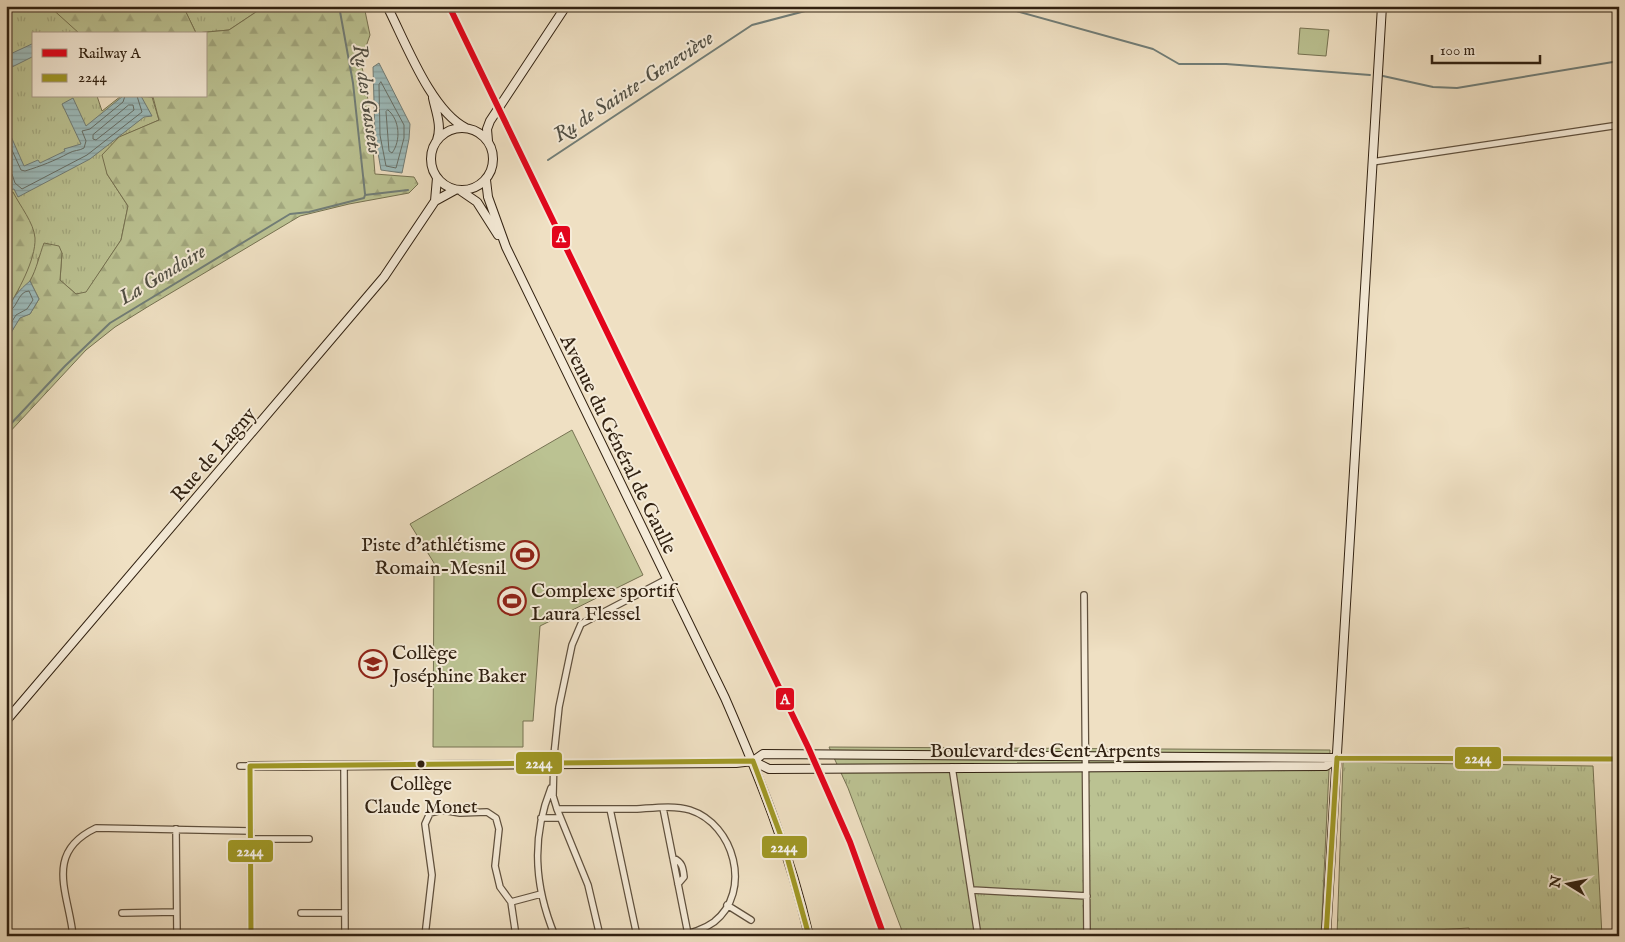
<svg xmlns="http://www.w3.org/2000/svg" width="1625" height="942" font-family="'IM FELL English',serif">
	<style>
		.grass { fill: url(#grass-tufts); stroke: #767252 }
		.forest { fill: url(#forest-firs); stroke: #767252 }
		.pitch { fill: #bbc292; stroke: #767252 }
		.water { fill: url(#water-rules); stroke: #717d77 }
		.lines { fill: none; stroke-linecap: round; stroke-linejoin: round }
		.shore { stroke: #666e66; stroke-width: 1 }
		.stream { stroke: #717d77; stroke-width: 2 }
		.street-casing { stroke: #60513e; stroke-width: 8 }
		.secondary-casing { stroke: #312111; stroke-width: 10 }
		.street { stroke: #f5ebd8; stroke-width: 5.5 }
		.secondary { stroke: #f5ebd8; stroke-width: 8 }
		.bus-1-casing { stroke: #f5ebd8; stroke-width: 9 }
		.bus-1 { stroke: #9f9825; stroke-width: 5 }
		.rail-1-casing { stroke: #f5ebd8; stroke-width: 10 }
		.rail-1 { stroke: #e3051c; stroke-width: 6 }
		.bus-dot { fill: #312111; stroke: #f5ebd8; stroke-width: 2 }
		.labels { text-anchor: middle; stroke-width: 4; stroke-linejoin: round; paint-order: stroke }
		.bus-label { font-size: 19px; fill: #312111; stroke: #f5ebd8 }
		.street-label { font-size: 20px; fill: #312111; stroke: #f5ebd8 }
		.poi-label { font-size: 20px; fill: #312111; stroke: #f5ebd8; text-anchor: start }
		.water-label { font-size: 21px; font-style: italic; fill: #514f44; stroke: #f5ebd8 }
		.line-badge { stroke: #f5ebd8; stroke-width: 2 }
		.badge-label { font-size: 14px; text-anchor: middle; font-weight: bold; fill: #fff }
	</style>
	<defs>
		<pattern id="grass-tufts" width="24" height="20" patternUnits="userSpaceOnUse" patternTransform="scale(1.25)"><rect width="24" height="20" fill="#bbc292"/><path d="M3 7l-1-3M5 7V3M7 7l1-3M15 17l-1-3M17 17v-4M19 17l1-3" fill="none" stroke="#a1a67d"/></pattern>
		<pattern id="forest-firs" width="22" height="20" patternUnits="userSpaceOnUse" patternTransform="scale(1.25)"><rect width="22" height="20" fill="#bbc292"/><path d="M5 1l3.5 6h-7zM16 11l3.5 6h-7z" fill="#a1a67d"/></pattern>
		<pattern id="water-rules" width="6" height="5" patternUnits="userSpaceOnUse" patternTransform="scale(1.25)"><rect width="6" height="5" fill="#9cbbbb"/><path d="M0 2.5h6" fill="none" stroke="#87a0a0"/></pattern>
	</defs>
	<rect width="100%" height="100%" fill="#efe0c3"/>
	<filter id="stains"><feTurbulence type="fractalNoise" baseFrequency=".004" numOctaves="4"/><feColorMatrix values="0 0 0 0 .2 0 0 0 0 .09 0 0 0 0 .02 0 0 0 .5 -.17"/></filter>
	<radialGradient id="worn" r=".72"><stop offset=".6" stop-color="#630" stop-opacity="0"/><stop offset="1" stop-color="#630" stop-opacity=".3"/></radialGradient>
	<path class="grass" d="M 6,6 L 49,6 L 80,32 L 34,34 L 34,96 L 97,96 L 102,111 L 121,96 L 152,97 L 159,120 L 120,137 L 107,174 L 128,206 L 121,240 L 86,293 L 76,294 L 60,280 L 62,253 L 38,258 L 38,266 L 30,281 L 20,318 L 6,341 L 6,311 L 18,291 L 13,193 L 6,195 Z
		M 183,6 L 265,6 L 229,30 L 196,33 Z
		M 829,747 L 1330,750 L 1321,936 L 904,936 L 848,788 Z
		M 1343,762 L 1593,766 L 1602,936 L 1470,936 L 1469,928 L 1337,936 Z"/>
	<path class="forest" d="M 49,6 L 183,6 L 196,33 L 229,30 L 265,6 L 364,6 L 370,35 L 361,61 L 370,111 L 375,174 L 414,177 L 418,184 L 409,193 L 349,204 L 300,216 L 149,306 L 115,327 L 86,350 L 6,436 L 6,341 L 20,317 L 30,314 L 39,299 L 30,281 C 37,268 39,256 44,243 L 59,246 L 62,253 L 60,280 L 76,294 L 86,292 L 121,240 L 128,206 L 107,174 L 102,155 L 119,137 L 159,120 L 153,97 L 142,96 L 206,96 L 206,34 L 80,34 Z
		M 13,192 C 20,206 34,223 35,238 C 36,260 17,293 6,311 L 6,195 Z"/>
	<path class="pitch" d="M 1300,28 L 1329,30 L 1326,56 L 1298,54 Z
		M 572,430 L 643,575 L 540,626 L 533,721 L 523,721 L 523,747 L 433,747 L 434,563 L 410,524 Z"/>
	<path class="water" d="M 34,43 L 34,56 L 6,70 L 6,56 Z
		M 379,63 L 410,124 L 409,139 L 402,173 L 381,170 L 375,136 L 373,67 Z
		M 123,96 L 141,96 L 152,116 L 144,117 L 90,159 L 18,197 L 14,189 L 6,191 L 6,182 L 10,180 L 6,172 L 6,125 L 24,166 L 38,160 L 40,163 L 65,151 L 64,149 L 81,144 L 62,104 L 73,98 L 86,126 Z
		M 30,281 L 39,299 L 30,314 L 20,318 L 6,341 C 6,312 7,300 30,281 Z"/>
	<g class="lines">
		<path class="shore" d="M 381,82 L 404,125 L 404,138 L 396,168 L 386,166 L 380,135 L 379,85 Z
			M 129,105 L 133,105 L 134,110 L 96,140 L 93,139 L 93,135 Z
			M 388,110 C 400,120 401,141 392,153 L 389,151 L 386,112 Z
			M 6,137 L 21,170 L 25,171 C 41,166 54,161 69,153 C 74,150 79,151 84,148 L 86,141 L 82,131 L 90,129 L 123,102 L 125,96
			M 6,172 L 12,174 L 15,183 L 22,189 L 87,155 L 142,112 L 137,96
			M 6,312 C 18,311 17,291 29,291 L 33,300 L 27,309 L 16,315 L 6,331"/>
		<path class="stream" d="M 339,6 L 353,83 L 365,194
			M 998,6 L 1153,49 L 1179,64 L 1226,64 L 1370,75
			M 1383,76 L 1433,87 L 1457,88 L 1619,61
			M 548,160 L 752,25 L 809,10 L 849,6
			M 6,429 L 65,366 L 110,323 L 290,214 L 309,212 L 364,198 L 365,195 L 408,190"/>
		<defs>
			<path id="street" d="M 1372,162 L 1619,125
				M 1084,595 L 1087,936
				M 1337,758 L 1619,759
				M 240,766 L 250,766 L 251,936
				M 344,767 L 345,936
				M 952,767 L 978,936
				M 551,788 C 531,838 534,886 555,936
				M 663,808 L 688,934
				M 557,809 C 583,809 610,809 637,809 C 653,808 674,805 690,810 C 734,824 753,891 714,922 C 703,930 691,933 679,936
				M 610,809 L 637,936
				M 541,818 L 560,818
				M 176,829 L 177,936
				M 251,839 L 309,839
				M 673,858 C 682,862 683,867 684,877 L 678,884
				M 972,890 L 1087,896
				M 511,902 L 541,894
				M 727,905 L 751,920
				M 122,913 L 176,912
				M 301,913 L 345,913
				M 73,936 C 69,894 43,853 96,828 L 251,831
				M 425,936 L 432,875 L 425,824 L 430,813 L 442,810 L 460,813 L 487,812 L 496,818 L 499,829 L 495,866 L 500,887 L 511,902 L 516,936
				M 600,936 L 588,885 L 557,809 L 553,796 L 554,755 L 559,707 L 572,645 L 581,624 L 667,579"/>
			<path id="secondary" d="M 387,6 C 405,41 431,111 466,128
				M 433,98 C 436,112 442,126 437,140
				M431 159a31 31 0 1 1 62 0a31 31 0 1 1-62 0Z
				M 488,141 L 487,129 L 490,121 L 566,6
				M 486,180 L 488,197 L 506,247 L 725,698 C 759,776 790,853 809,936
				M 461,191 L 477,202 L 498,235
				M 435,201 L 437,178
				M 6,721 L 367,297 L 384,277 L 435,201 L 455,190
				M 753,761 L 769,769 L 1326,766 L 1337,758
				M 250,766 L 736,763 L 753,761 L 763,754 L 1337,758
				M 1326,936 L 1382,6"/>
		</defs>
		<use href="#street" class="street-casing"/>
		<use href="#secondary" class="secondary-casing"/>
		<use href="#street" class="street"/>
		<use href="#secondary" class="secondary"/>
		<defs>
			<path id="bus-1" d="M 1337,758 L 1619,759
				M 753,761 L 782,839 L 809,936
				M 250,766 L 753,761
				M 250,766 L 251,936
				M 1326,936 L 1337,758"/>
		</defs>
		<use href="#bus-1" class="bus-1-casing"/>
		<use href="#bus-1" class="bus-1"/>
		<defs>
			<path id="rail-1" d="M 449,6 L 808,747 L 850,842 L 884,936"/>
		</defs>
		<use href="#rail-1" class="rail-1-casing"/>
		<use href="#rail-1" class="rail-1"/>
	</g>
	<defs>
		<symbol id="stadium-ring" viewBox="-11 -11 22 22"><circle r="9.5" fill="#f5ebd8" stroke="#8f2418" stroke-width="1.5"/><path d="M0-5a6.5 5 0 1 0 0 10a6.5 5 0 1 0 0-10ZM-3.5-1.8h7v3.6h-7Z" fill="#8f2418"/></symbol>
		<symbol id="school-ring" viewBox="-11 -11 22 22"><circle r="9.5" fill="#f5ebd8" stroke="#8f2418" stroke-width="1.5"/><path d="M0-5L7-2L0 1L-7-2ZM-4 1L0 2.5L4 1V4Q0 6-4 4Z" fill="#8f2418"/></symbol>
	</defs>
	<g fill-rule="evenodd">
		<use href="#stadium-ring" x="509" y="539" width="32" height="32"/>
		<use href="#stadium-ring" x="496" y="585" width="32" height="32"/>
		<use href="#school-ring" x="357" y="648" width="32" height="32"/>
	</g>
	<circle class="bus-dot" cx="421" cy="764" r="4.5"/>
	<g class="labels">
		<g class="bus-label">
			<text x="421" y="790">Collège<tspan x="421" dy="23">Claude Monet</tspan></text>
		</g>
		<g class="street-label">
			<text transform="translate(619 444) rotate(64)" y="7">Avenue du Général de Gaulle</text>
			<text transform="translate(213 454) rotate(-49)" y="7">Rue de Lagny</text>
			<text x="1045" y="757">Boulevard des Cent Arpents</text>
		</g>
		<g class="poi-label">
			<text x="506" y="551" text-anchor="end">Piste d’athlétisme<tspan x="506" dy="23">Romain-Mesnil</tspan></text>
			<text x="531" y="597">Complexe sportif<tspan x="531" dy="23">Laura Flessel</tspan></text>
			<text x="392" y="659">Collège<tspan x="392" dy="23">Joséphine Baker</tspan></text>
		</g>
		<g class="water-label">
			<text transform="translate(633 86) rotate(-33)" y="7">Ru de Sainte-Geneviève</text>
			<text transform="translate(368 99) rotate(82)" y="7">Ru des Gassets</text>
			<text transform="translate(162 274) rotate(-31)" y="7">La Gondoire</text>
		</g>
	</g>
	<g class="line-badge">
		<rect x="551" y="225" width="20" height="24" rx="5" fill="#e3051c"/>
		<rect x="775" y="687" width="20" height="24" rx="5" fill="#e3051c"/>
		<rect x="1454" y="746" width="48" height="24" rx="5" fill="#9f9825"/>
		<rect x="515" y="751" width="48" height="24" rx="5" fill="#9f9825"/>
		<rect x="761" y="835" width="47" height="24" rx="5" fill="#9f9825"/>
		<rect x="227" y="839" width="47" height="24" rx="5" fill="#9f9825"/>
	</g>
	<g class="badge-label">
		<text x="561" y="242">A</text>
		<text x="785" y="704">A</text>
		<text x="1478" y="763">2244</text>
		<text x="539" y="768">2244</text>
		<text x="784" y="852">2244</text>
		<text x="250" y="856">2244</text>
	</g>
	<rect width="1625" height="942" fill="none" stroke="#efe0c3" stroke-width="25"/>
	<rect x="8" y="8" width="1610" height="927" fill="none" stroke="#312111" stroke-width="2.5"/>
	<rect x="12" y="12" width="1600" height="917" fill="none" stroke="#312111"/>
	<rect x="32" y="32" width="175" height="65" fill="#f5ebd8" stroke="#a79a88"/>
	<rect x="42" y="49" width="25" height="8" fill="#e3051c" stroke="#a79a88"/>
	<text x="78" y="58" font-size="15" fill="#312111">Railway A</text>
	<rect x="42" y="74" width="25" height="8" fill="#9f9825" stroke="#a79a88"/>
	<text x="78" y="82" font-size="15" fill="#312111">2244</text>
	<g transform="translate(1568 884) rotate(280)" stroke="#f5ebd8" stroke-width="4" paint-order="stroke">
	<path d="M0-4L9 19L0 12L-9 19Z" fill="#312111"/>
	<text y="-8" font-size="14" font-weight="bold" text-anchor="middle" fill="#312111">N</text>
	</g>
	<path d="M1432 55v8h108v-8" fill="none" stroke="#312111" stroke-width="2.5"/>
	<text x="1440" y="55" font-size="15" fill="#312111" stroke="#f5ebd8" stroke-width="4" paint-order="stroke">100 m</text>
	<rect width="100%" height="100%" filter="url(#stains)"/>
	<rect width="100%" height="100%" fill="url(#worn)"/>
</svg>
